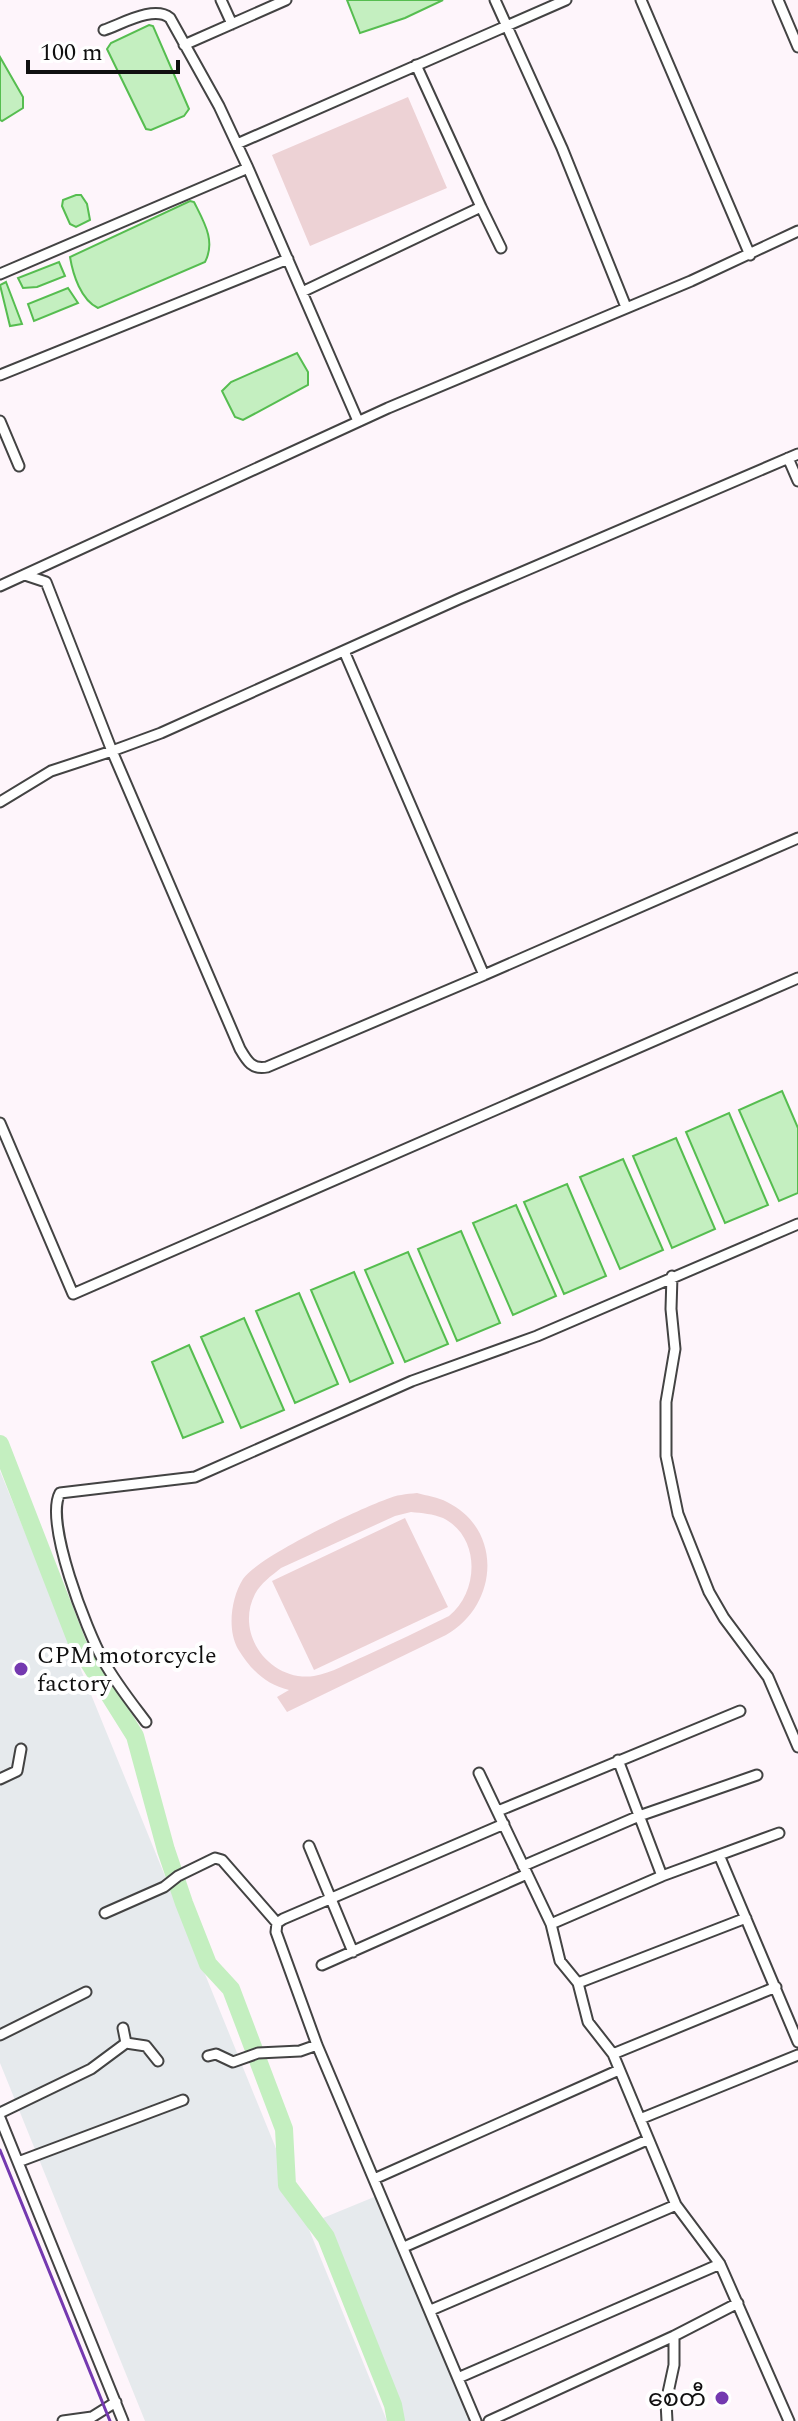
<svg xmlns="http://www.w3.org/2000/svg" width="798" height="2421" font-family="Spectral,'Noto Sans Myanmar',serif">
	<style>
		.industrial { fill: #e6eaed }
		.pitch { fill: #edd2d5; fill-rule: evenodd }
		.water { fill: #c4efc0; stroke: #56bd50; stroke-width: 2 }
		.lines { fill: none; stroke-linecap: round; stroke-linejoin: round }
		.river { stroke: #c4efc0; stroke-width: 18 }
		.minor-casing { stroke: #434343; stroke-width: 13 }
		.minor { stroke: #fff; stroke-width: 9 }
		.rail { stroke: #7439b0; stroke-width: 3 }
		.poi-dot { fill: #7439b0; stroke: #fff; stroke-width: 3 }
		.labels { text-anchor: middle; stroke-width: 8; stroke-linejoin: round; paint-order: stroke }
		.poi-label { font-size: 24px; fill: #101010; stroke: #fff; text-anchor: start }
	</style>
	<rect width="100%" height="100%" fill="#fef5fb"/>
	<path class="industrial" d="M 0,1471 L 387,2421 L 145,2421 L 0,2063 Z
		M 379,2195 L 474,2421 L 396,2421 L 323,2218 Z"/>
	<path class="pitch" d="M 408,97 L 447,188 L 310,246 L 272,155 Z
		M 417,1493 C 427,1496 438,1497 447,1502 C 504,1530 498,1606 446,1635 L 287,1712 L 277,1697 L 289,1690 C 266,1685 250,1669 238,1649 C 227,1630 231,1598 243,1579 C 259,1556 357,1510 387,1499 C 396,1495 406,1494 417,1493 ZM 411,1512 C 422,1513 433,1514 443,1518 C 481,1537 479,1592 449,1616 C 421,1630 393,1643 365,1656 C 348,1663 332,1673 314,1676 C 271,1682 234,1635 255,1594 C 261,1583 271,1576 281,1568 L 395,1516 Z
		M 405,1518 L 448,1607 L 314,1670 L 272,1581 Z"/>
	<path class="water" d="M 347,0 L 443,0 L 405,18 L 360,33 Z
		M 149,25 L 153,26 L 189,109 L 184,116 L 151,130 L 146,129 L 107,49 L 111,43 Z
		M 0,57 L 23,97 L 23,108 L 2,121 L 0,120 Z
		M 76,195 L 81,195 L 87,204 L 90,220 L 76,227 L 70,224 L 62,206 L 63,200 Z
		M 190,201 L 194,202 C 204,222 216,241 205,262 L 98,308 C 81,300 73,275 70,257 Z
		M 59,262 L 65,276 L 37,287 L 23,288 L 18,278 Z
		M 6,282 L 22,324 L 10,326 L 0,285 Z
		M 68,288 L 78,303 L 34,321 L 28,304 Z
		M 297,353 L 308,372 L 308,385 L 243,420 L 235,417 L 222,391 L 231,382 Z
		M 782,1091 L 798,1128 L 798,1193 L 779,1201 L 739,1110 Z
		M 729,1113 L 768,1205 L 725,1223 L 686,1132 Z
		M 676,1138 L 715,1229 L 672,1248 L 633,1156 Z
		M 623,1159 L 663,1250 L 620,1269 L 580,1177 Z
		M 567,1184 L 606,1276 L 564,1294 L 524,1202 Z
		M 516,1205 L 556,1296 L 513,1315 L 473,1223 Z
		M 461,1231 L 500,1323 L 457,1341 L 418,1249 Z
		M 408,1252 L 448,1344 L 405,1362 L 365,1270 Z
		M 354,1272 L 393,1363 L 350,1382 L 311,1290 Z
		M 299,1293 L 338,1384 L 295,1403 L 256,1311 Z
		M 244,1318 L 284,1410 L 241,1428 L 201,1337 Z
		M 189,1345 L 223,1422 L 183,1438 L 152,1362 Z"/>
	<g class="lines">
		<path class="river" d="M 0,1444 L 78,1645 L 135,1736 L 166,1850 L 184,1903 L 208,1964 L 231,1989 L 284,2129 L 287,2185 L 326,2237 L 393,2405 L 396,2421"/>
		<defs>
			<path id="minor" d="M 221,0 L 232,24
				M 495,0 L 562,148 L 626,307
				M 641,0 L 750,255
				M 778,0 L 798,47
				M 104,30 C 122,24 154,5 170,18 L 219,106 L 248,168 L 358,421
				M 184,45 L 286,0
				M 416,65 L 481,207
				M 237,144 L 566,0
				M 0,274 L 248,168
				M 302,292 L 481,207 L 501,248
				M 0,375 L 288,259
				M 0,421 L 19,466
				M 788,458 L 798,481
				M 25,575 L 46,582 L 112,751 L 161,733 L 459,599 L 798,454
				M 0,586 L 388,408 L 691,281 L 798,231
				M 112,751 L 240,1049 C 247,1061 252,1070 267,1067 L 484,975 L 344,651
				M 0,802 L 51,771 L 112,751 L 110,746
				M 484,975 L 798,838
				M 0,1123 L 73,1294 L 798,978
				M 672,1276 L 671,1309 L 675,1349 L 666,1402 L 666,1456 L 678,1514 L 709,1592 L 724,1618 L 768,1677 L 798,1747
				M 146,1722 C 131,1702 115,1682 103,1660 C 87,1631 44,1522 60,1493 L 195,1477 L 412,1381 L 537,1336 L 798,1224
				M 618,1760 L 662,1876
				M 479,1773 L 551,1924 L 560,1961 L 578,1983 L 588,2022 L 613,2054 L 676,2205 L 720,2264 L 789,2421
				M 0,1779 L 17,1771 L 21,1749
				M 498,1811 L 740,1711
				M 309,1846 L 353,1952
				M 719,1855 L 798,2042
				M 523,1866 L 639,1816 L 757,1775
				M 105,1913 L 164,1887 L 178,1876 L 215,1858 L 222,1860 L 277,1923
				M 551,1924 L 662,1876 L 779,1833
				M 322,1965 L 527,1874
				M 578,1983 L 746,1918
				M 0,2035 L 86,1992
				M 126,2043 L 146,2046 L 158,2061
				M 613,2054 L 776,1987
				M 208,2056 L 216,2054 L 233,2062 L 258,2053 L 300,2051 L 317,2045
				M 0,2113 L 91,2069 L 126,2043 L 123,2028
				M 0,2118 L 123,2421
				M 640,2119 L 798,2055
				M 18,2162 L 183,2100
				M 374,2179 L 619,2070
				M 404,2247 L 647,2140
				M 431,2310 L 676,2205
				M 458,2378 L 720,2264
				M 63,2421 L 92,2417 L 116,2402
				M 476,2421 L 317,2045 L 276,1932 L 277,1923 L 283,1919 L 504,1824
				M 489,2421 L 674,2336 L 738,2303
				M 667,2421 L 666,2402 L 674,2365 L 674,2336"/>
		</defs>
		<use href="#minor" class="minor-casing"/>
		<use href="#minor" class="minor"/>
		<path class="rail" d="M 0,2150 L 110,2421"/>
	</g>
	<g class="poi-dot">
		<circle cx="21" cy="1669" r="8"/>
		<circle cx="722" cy="2398" r="8"/>
	</g>
	<g class="labels">
		<g class="poi-label">
			<text x="37" y="1663">CPM motorcycle<tspan x="37" dy="28">factory</tspan></text>
			<text x="706" y="2406" text-anchor="end">စေတီ</text>
		</g>
	</g>
	<path d="M28 60v12h150v-12" fill="none" stroke="#101010" stroke-width="4"/>
	<text x="40" y="60" font-size="24" fill="#101010" stroke="#ffffff" stroke-width="6" paint-order="stroke">100 m</text>
</svg>
